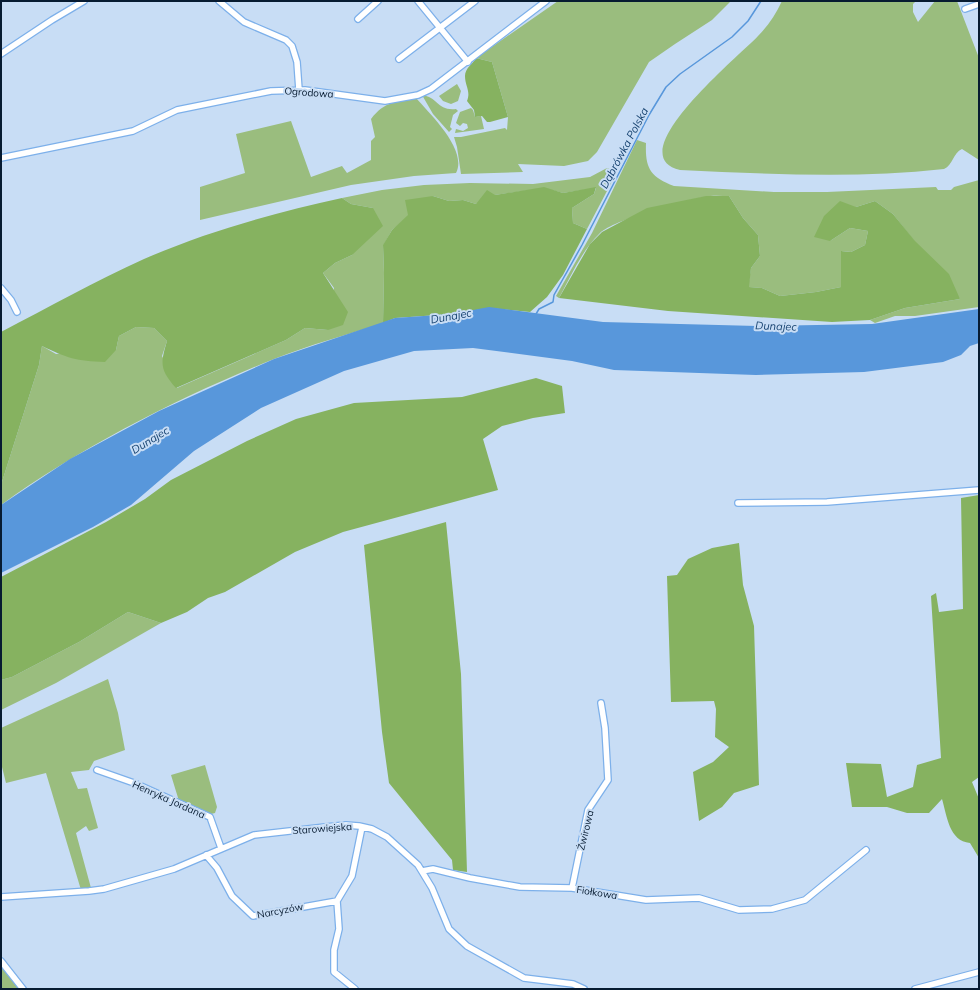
<svg xmlns="http://www.w3.org/2000/svg" width="980" height="990" font-family="Mulish,sans-serif">
	<style>
		.green { fill: #9abd7e }
		.forest { fill: #86b260 }
		.water { fill: #5897db }
		.lines { fill: none; stroke-linecap: round; stroke-linejoin: round }
		.stream { stroke: #5897db; stroke-width: 1.5 }
		.minor-casing { stroke: #7db0ea; stroke-width: 8 }
		.minor { stroke: #fff; stroke-width: 5.5 }
		.labels { text-anchor: middle; stroke-width: 4; stroke-linejoin: round; paint-order: stroke }
		.street-label { font-size: 10px; fill: #071b31; stroke: #c8ddf5 }
		.water-label { font-size: 11px; font-style: italic; fill: #174370; stroke: #c8ddf5 }
	</style>
	<rect width="100%" height="100%" fill="#c8ddf5"/>
	<path class="green" d="M 558,1 L 731,1 L 712,20 L 675,44 L 649,62 L 597,152 L 588,161 L 564,166 L 518,164 L 523,172 L 461,174 L 457,147 L 454,137 L 461,137 L 505,128 L 507,130 L 508,117 L 492,62 L 476,58 Z
		M 782,1 L 916,1 L 913,4 L 913,12 L 918,22 L 935,1 L 957,1 L 979,58 L 979,160 L 962,149 C 953,153 953,165 944,169 C 856,179 768,174 680,170 C 617,155 743,53 758,36 C 768,26 776,14 782,1 Z
		M 457,84 L 461,91 L 458,101 L 451,104 L 443,101 L 439,96 Z
		M 422,95 C 438,97 437,111 456,109 L 458,111 L 453,115 L 450,127 L 452,129 L 449,132 L 433,114 Z
		M 416,98 C 430,114 468,150 456,173 L 414,176 L 351,185 L 200,220 L 200,187 L 245,173 L 236,134 L 291,121 L 311,177 L 342,166 L 347,173 L 371,160 L 371,141 L 375,137 L 371,119 C 385,101 394,103 416,98 Z
		M 471,108 L 473,110 L 475,117 L 481,116 L 484,129 L 455,133 L 456,129 L 463,131 L 468,128 L 467,124 L 463,123 L 460,126 L 456,123 L 460,112 Z
		M 637,140 L 646,143 C 645,168 650,177 674,186 L 774,192 L 827,192 L 936,187 L 938,190 L 951,190 L 954,187 L 979,180 L 979,307 L 915,316 L 895,316 L 875,323 L 870,320 L 905,308 L 960,299 L 893,214 L 875,201 L 856,207 L 830,241 L 850,228 L 868,231 L 865,245 L 851,252 L 842,251 L 841,287 L 816,292 L 780,296 L 762,288 L 748,287 L 751,268 L 760,256 L 758,235 L 743,218 L 729,196 C 721,196 712,195 705,197 C 684,200 614,220 600,233 C 582,250 571,276 559,298 L 556,296 L 592,233 Z
		M 607,168 L 617,172 L 587,229 L 573,223 L 572,208 L 594,194 L 596,188 L 563,193 L 544,188 L 495,195 L 476,204 L 463,200 L 449,201 L 433,196 L 392,230 L 383,246 L 384,273 L 383,323 C 347,335 309,345 274,359 C 182,396 81,447 1,505 L 1,485 L 39,365 L 42,346 L 56,354 L 116,350 L 119,336 L 136,327 L 154,328 L 167,341 L 162,356 L 177,388 L 286,340 L 305,328 L 328,330 L 334,288 L 323,273 L 335,263 L 352,255 L 373,208 L 351,204 L 342,198 L 382,190 L 424,185 L 470,183 L 533,184 L 590,177 Z
		M 128,612 L 161,623 L 56,683 L 1,710 L 1,680 L 12,677 L 79,642 Z
		M 108,679 L 118,713 L 125,750 L 94,761 L 89,770 L 71,772 L 78,789 L 87,788 L 98,828 L 89,831 L 86,826 L 76,833 L 91,888 L 81,890 L 46,773 L 6,783 L 1,763 L 1,728 Z
		M 205,765 L 217,807 L 215,813 L 211,814 L 179,801 L 171,775 Z
		M 6,968 L 22,989 L 1,989 L 1,969 Z"/>
	<path class="forest" d="M 476,58 L 492,62 L 508,117 L 490,122 L 487,122 L 482,116 L 475,117 L 474,110 L 467,101 C 471,91 465,86 465,76 C 465,68 473,64 476,58 Z
		M 544,187 L 563,193 L 596,187 L 594,194 L 572,208 L 573,223 L 587,229 L 563,275 L 547,297 L 530,312 L 489,308 L 452,314 L 395,318 L 383,323 L 384,273 L 383,245 L 392,230 L 408,215 L 405,200 L 433,196 L 449,201 L 463,200 L 476,204 L 487,190 L 495,195 Z
		M 706,196 L 729,196 L 743,218 L 758,235 L 760,256 L 751,268 L 749,287 L 762,288 L 780,296 L 816,292 L 841,287 L 841,251 L 851,252 L 865,245 L 868,231 L 850,228 L 830,241 L 814,237 L 824,216 L 840,201 L 856,207 L 875,201 L 893,214 L 915,241 L 949,274 L 960,299 L 905,308 L 870,320 L 832,322 L 668,311 L 559,298 L 590,244 L 602,232 L 647,208 Z
		M 342,198 L 351,204 L 373,208 L 383,226 L 352,255 L 335,263 L 323,273 L 348,312 L 343,325 L 328,330 L 305,328 L 286,340 L 176,388 C 160,370 160,364 167,341 L 154,328 L 136,327 L 119,336 L 116,350 L 105,362 C 76,361 67,358 42,346 L 39,365 L 1,485 L 1,332 C 49,307 95,281 144,259 C 208,231 274,213 342,198 Z
		M 536,378 L 562,386 L 565,413 L 533,418 L 502,426 L 483,439 L 498,490 L 343,532 L 295,552 L 225,592 L 208,598 L 187,612 L 161,623 L 128,612 L 79,642 L 12,677 L 1,680 L 1,577 L 106,522 L 145,499 L 171,480 L 247,441 L 296,419 L 354,403 L 462,397 Z
		M 979,495 L 979,777 L 972,782 L 979,799 L 979,858 L 970,843 C 949,841 947,816 942,799 L 929,813 L 907,813 L 887,807 L 852,807 L 846,763 L 881,764 L 887,797 L 913,787 L 917,765 L 941,758 L 931,596 L 936,593 L 939,612 L 963,609 L 961,498 Z
		M 446,522 L 461,674 L 467,872 L 453,870 L 452,860 L 389,783 L 382,732 L 364,545 Z
		M 739,543 L 743,585 L 754,626 L 759,785 L 734,793 L 722,807 L 699,821 L 693,772 L 713,762 L 729,747 L 715,737 L 716,709 L 714,701 L 671,702 L 667,576 L 677,575 L 688,559 L 712,548 Z"/>
	<path class="water" d="M 489,307 L 603,322 L 757,326 L 872,324 L 979,309 L 979,343 L 970,346 L 961,355 L 943,362 L 864,372 L 756,375 L 614,370 L 572,361 L 473,348 L 414,351 L 344,371 L 261,408 L 194,451 L 131,505 L 93,527 L 1,573 L 1,505 L 70,459 L 159,411 L 274,359 L 395,318 L 452,314 Z"/>
	<g class="lines">
		<path class="stream" d="M 536,314 L 539,309 L 553,302 L 554,295 L 582,245 L 649,115 L 666,87 L 680,74 L 732,37 L 748,21 L 761,1"/>
		<defs>
			<path id="minor" d="M 219,1 L 244,22 L 286,40 L 292,46 L 297,62 L 299,90
				M 418,1 L 468,62
				M 965,9 L 979,4
				M 358,19 L 378,1
				M 1,54 L 52,20 L 84,1
				M 399,59 L 475,1
				M 1,158 L 133,131 L 177,110 L 271,91 L 305,90 L 385,101 L 418,95 L 431,89 L 546,1
				M 1,288 L 11,300 L 17,312
				M 738,503 L 827,502 L 979,490
				M 97,770 L 134,783 L 210,817 L 221,848
				M 206,855 L 217,868 L 232,896 L 253,916 L 337,901
				M 422,871 L 433,869 L 470,878 L 520,887 L 572,888 L 646,900 L 699,898 L 739,910 L 772,909 L 805,900 L 866,850
				M 572,888 L 588,810 L 608,780 L 605,728 L 601,703
				M 1,897 L 89,891 L 104,889 L 174,869 L 254,835 L 325,827 L 346,825 L 359,826 L 372,829 L 387,837 L 418,865 L 432,888 L 449,929 L 467,946 L 524,978 L 573,984 L 584,989
				M 1,961 L 23,989
				M 355,989 L 334,972 L 334,950 L 339,929 L 337,901 L 352,876 L 362,827
				M 915,989 L 979,972"/>
		</defs>
		<use href="#minor" class="minor-casing"/>
		<use href="#minor" class="minor"/>
	</g>
	<g class="labels">
		<g class="street-label">
			<text transform="translate(309 92) rotate(4)" y="4">Ogrodowa</text>
			<text transform="translate(169 799) rotate(24)" y="4">Henryka Jordana</text>
			<text transform="translate(322 828) rotate(-4)" y="4">Starowiejska</text>
			<text transform="translate(585 830) rotate(-76)" y="4">Żwirowa</text>
			<text transform="translate(597 892) rotate(9)" y="4">Fiołkowa</text>
			<text transform="translate(280 910) rotate(-11)" y="4">Narcyzów</text>
		</g>
		<g class="water-label">
			<text transform="translate(624 148) rotate(-62)" y="4">Dąbrówka Polska</text>
			<text transform="translate(451 316) rotate(-10)" y="4">Dunajec</text>
			<text transform="translate(776 326) rotate(2)" y="4">Dunajec</text>
			<text transform="translate(150 440) rotate(-31)" y="4">Dunajec</text>
		</g>
	</g>
	<rect width="980" height="990" fill="none" stroke="#071b31" stroke-width="4"/>
</svg>
